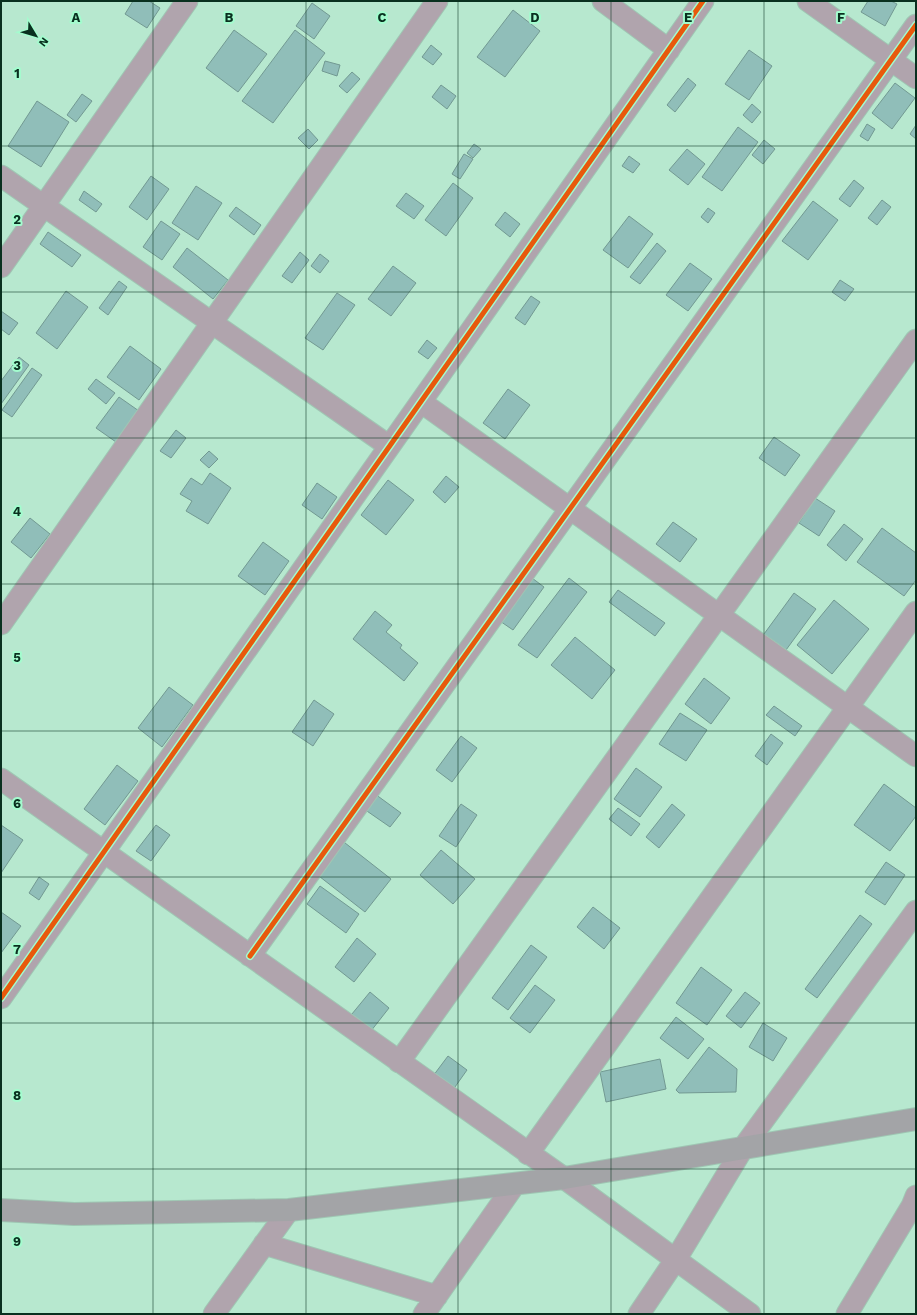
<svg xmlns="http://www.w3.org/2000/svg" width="917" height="1315" font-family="'Work Sans',sans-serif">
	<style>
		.building { fill: #90beb9; stroke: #729992 }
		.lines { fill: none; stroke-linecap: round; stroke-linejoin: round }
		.minor-casing { stroke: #9fc6b3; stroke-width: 23 }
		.primary-casing { stroke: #9fc6b3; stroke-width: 24 }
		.minor { stroke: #b0a4ad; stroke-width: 21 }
		.primary { stroke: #a3a4a7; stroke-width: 22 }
		.cycleway-casing { stroke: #a3fcce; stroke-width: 8 }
		.cycleway { stroke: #e8590c; stroke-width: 5 }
		.grid { fill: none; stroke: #09301f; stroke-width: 1; stroke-opacity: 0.55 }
		.grid-label { font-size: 13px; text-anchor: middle; font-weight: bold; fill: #09301f; stroke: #a3fcce; stroke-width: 4; stroke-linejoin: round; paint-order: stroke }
	</style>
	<rect width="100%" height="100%" fill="#b7e8cf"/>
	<path class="building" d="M 133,1 L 149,1 L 160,8 L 147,28 L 125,14 Z
		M 868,1 L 891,1 L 897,4 L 885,26 L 861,12 Z
		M 312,3 L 330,16 L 314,39 L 296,26 Z
		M 513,10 L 540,31 L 505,77 L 477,57 Z
		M 234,30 L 267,54 L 238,92 L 206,68 Z
		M 295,30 L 325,53 L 273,123 L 242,101 Z
		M 431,45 L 442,54 L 433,65 L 422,57 Z
		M 749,50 L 772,66 L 749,100 L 725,84 Z
		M 325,61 L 340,65 L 337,76 L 322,71 Z
		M 352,72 L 360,79 L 347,93 L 339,86 Z
		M 688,78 L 696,85 L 675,112 L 667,105 Z
		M 895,83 L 915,98 L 892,129 L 872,113 Z
		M 441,85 L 456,96 L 447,109 L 432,97 Z
		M 82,94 L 92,101 L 76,122 L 67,115 Z
		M 37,101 L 69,122 L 41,167 L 8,146 Z
		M 752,104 L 761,112 L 752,123 L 743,115 Z
		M 867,124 L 875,129 L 868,141 L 860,136 Z
		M 916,125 L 916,139 L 910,134 Z
		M 738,127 L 758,142 L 722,191 L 702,177 Z
		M 308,129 L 318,140 L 309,149 L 298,138 Z
		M 764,140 L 775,149 L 763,164 L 752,155 Z
		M 474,144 L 481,149 L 473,158 L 467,153 Z
		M 687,149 L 705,164 L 688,185 L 669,170 Z
		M 464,154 L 473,159 L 460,179 L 452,174 Z
		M 629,156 L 640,164 L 633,173 L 622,166 Z
		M 151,176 L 169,189 L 147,220 L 129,207 Z
		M 854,180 L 864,188 L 850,207 L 839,199 Z
		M 453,183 L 473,198 L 446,236 L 425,220 Z
		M 196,186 L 222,203 L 198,240 L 172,223 Z
		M 84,191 L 102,204 L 96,212 L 79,200 Z
		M 406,193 L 424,206 L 414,219 L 396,206 Z
		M 882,200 L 891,207 L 877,225 L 868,218 Z
		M 813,201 L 838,220 L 808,260 L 782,241 Z
		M 236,207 L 261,225 L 254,235 L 229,216 Z
		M 708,208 L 715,213 L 708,223 L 701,217 Z
		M 505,212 L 520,224 L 510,237 L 495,225 Z
		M 629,216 L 653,234 L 628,268 L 603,250 Z
		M 161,221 L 180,234 L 162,260 L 143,247 Z
		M 48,232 L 81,255 L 72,267 L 40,244 Z
		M 657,243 L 666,251 L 640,284 L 630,277 Z
		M 187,248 L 228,280 L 213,299 L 173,267 Z
		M 300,252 L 309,260 L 292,283 L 282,276 Z
		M 320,254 L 329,261 L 320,273 L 311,266 Z
		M 690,263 L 712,279 L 688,311 L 666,295 Z
		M 393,266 L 416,283 L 391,316 L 368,299 Z
		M 840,280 L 854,289 L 845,301 L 832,292 Z
		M 119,281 L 127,287 L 108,315 L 99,308 Z
		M 66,291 L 88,307 L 57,349 L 36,333 Z
		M 337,293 L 355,305 L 323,350 L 305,338 Z
		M 531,296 L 540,302 L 525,325 L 515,318 Z
		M 1,311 L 18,323 L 9,335 L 1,329 Z
		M 427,340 L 437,348 L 428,359 L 418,352 Z
		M 130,346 L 161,369 L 139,400 L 107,377 Z
		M 19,357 L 29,365 L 1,404 L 1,381 Z
		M 32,368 L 42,375 L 12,417 L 2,410 Z
		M 96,379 L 115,393 L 106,404 L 88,389 Z
		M 508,389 L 530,405 L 505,439 L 483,423 Z
		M 119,397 L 139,411 L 116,442 L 96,428 Z
		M 176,430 L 186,438 L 171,458 L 160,451 Z
		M 774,437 L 800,455 L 785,476 L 759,458 Z
		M 209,451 L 218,459 L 209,468 L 200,460 Z
		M 210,473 L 231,488 L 208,524 L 186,511 L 192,501 L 180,494 L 191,478 L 202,485 Z
		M 446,476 L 459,487 L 445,503 L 433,492 Z
		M 388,480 L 414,500 L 386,535 L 361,515 Z
		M 317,483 L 337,497 L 322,519 L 302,505 Z
		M 815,498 L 835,511 L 819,536 L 799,523 Z
		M 30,518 L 50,534 L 31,558 L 11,542 Z
		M 673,522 L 697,539 L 680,562 L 656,544 Z
		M 844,524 L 863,539 L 846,561 L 827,545 Z
		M 882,528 L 916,553 L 916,580 L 904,596 L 857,562 Z
		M 263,542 L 289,561 L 265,595 L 238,576 Z
		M 528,575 L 544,587 L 513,630 L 497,619 Z
		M 569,578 L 587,592 L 537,658 L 518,645 Z
		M 618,590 L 665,623 L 655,636 L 609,602 Z
		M 794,593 L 816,609 L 786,650 L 764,634 Z
		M 834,600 L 869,629 L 832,674 L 797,645 Z
		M 375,611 L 392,625 L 386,632 L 402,645 L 400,648 L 418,663 L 404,681 L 353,639 Z
		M 575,637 L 615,670 L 592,699 L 551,665 Z
		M 704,678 L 730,698 L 711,724 L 685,704 Z
		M 169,687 L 193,705 L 162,747 L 138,728 Z
		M 314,700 L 334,714 L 313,746 L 292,732 Z
		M 774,706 L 802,726 L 795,736 L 766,715 Z
		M 680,713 L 707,730 L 686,761 L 659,744 Z
		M 771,734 L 783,743 L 767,765 L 755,756 Z
		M 461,736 L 477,748 L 452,782 L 436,770 Z
		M 117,765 L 138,781 L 105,825 L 84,809 Z
		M 636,768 L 662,787 L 640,817 L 614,799 Z
		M 884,784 L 916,808 L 916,816 L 890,851 L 854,825 Z
		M 375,794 L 401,813 L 390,827 L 364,809 Z
		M 461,804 L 477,815 L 456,847 L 439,836 Z
		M 672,804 L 685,815 L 659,848 L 646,837 Z
		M 618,808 L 640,824 L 631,836 L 609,819 Z
		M 1,825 L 23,840 L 1,873 Z
		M 156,825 L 170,835 L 151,861 L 136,851 Z
		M 340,839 L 391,879 L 365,912 L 315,873 Z
		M 441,850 L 475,879 L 453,904 L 420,875 Z
		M 886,862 L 905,875 L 885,905 L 865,892 Z
		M 39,877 L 49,884 L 39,900 L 29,893 Z
		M 320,886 L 359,914 L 346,933 L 307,904 Z
		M 593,907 L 620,928 L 604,949 L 577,927 Z
		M 1,912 L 21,926 L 1,953 Z
		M 860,915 L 872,924 L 817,998 L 805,989 Z
		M 357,938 L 376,954 L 354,982 L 335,967 Z
		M 531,945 L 547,957 L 508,1010 L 492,998 Z
		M 701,967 L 732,990 L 707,1025 L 676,1003 Z
		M 535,985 L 555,1000 L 530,1033 L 510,1018 Z
		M 370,992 L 389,1008 L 367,1036 L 347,1020 Z
		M 745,992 L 760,1003 L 741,1028 L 726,1016 Z
		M 676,1017 L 704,1039 L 688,1059 L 660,1038 Z
		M 763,1023 L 787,1038 L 773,1061 L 749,1047 Z
		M 709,1047 L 737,1069 L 736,1092 L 679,1093 L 676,1090 Z
		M 448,1056 L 467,1070 L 450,1094 L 430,1080 Z
		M 660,1059 L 666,1089 L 606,1102 L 600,1072 Z"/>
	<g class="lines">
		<defs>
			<path id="minor" d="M 603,1 L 669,50
				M 808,1 L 916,78
				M 1,176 L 389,446
				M 1,267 L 187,1
				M 421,402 L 916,756
				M 1,624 L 437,1
				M 1,779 L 564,1178 L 750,1314
				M 250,956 L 916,25
				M 1,998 L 703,1
				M 399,1062 L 916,340
				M 528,1154 L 916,612
				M 264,1244 L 437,1296
				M 214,1314 L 289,1210
				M 424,1314 L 515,1184
				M 639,1314 L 676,1259 L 743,1148 L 916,911
				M 847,1314 L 912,1206 L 916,1196"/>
			<path id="primary" d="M 1,1210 L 74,1214 L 289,1210 L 564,1178 L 916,1119"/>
		</defs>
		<use href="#minor" class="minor-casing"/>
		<use href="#primary" class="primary-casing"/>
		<use href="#minor" class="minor"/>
		<use href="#primary" class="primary"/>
		<defs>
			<path id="cycleway" d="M 250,956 L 916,25
				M 1,998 L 703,1"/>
		</defs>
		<use href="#cycleway" class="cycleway-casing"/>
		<use href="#cycleway" class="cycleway"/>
	</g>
	<path class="grid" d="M 153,1 L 153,1314M 306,1 L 306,1314M 458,1 L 458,1314M 611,1 L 611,1314M 764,1 L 764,1314M 1,146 L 916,146M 1,292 L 916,292M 1,438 L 916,438M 1,584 L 916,584M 1,731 L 916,731M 1,877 L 916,877M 1,1023 L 916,1023M 1,1169 L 916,1169"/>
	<g class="grid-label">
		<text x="76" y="22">A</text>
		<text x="229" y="22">B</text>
		<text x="382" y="22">C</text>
		<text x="535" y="22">D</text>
		<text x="688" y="22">E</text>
		<text x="841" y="22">F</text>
		<text x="17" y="78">1</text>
		<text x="17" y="224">2</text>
		<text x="17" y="370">3</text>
		<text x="17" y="516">4</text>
		<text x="17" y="662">5</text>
		<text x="17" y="808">6</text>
		<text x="17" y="954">7</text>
		<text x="17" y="1100">8</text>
		<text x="17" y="1246">9</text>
	</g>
	<rect width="917" height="1315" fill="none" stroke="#09301f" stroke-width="4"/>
	<g transform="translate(36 36) rotate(128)" stroke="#a3fcce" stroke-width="3" paint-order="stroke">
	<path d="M0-3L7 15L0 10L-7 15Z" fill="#09301f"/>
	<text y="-6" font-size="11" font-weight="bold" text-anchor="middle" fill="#09301f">N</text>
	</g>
</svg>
